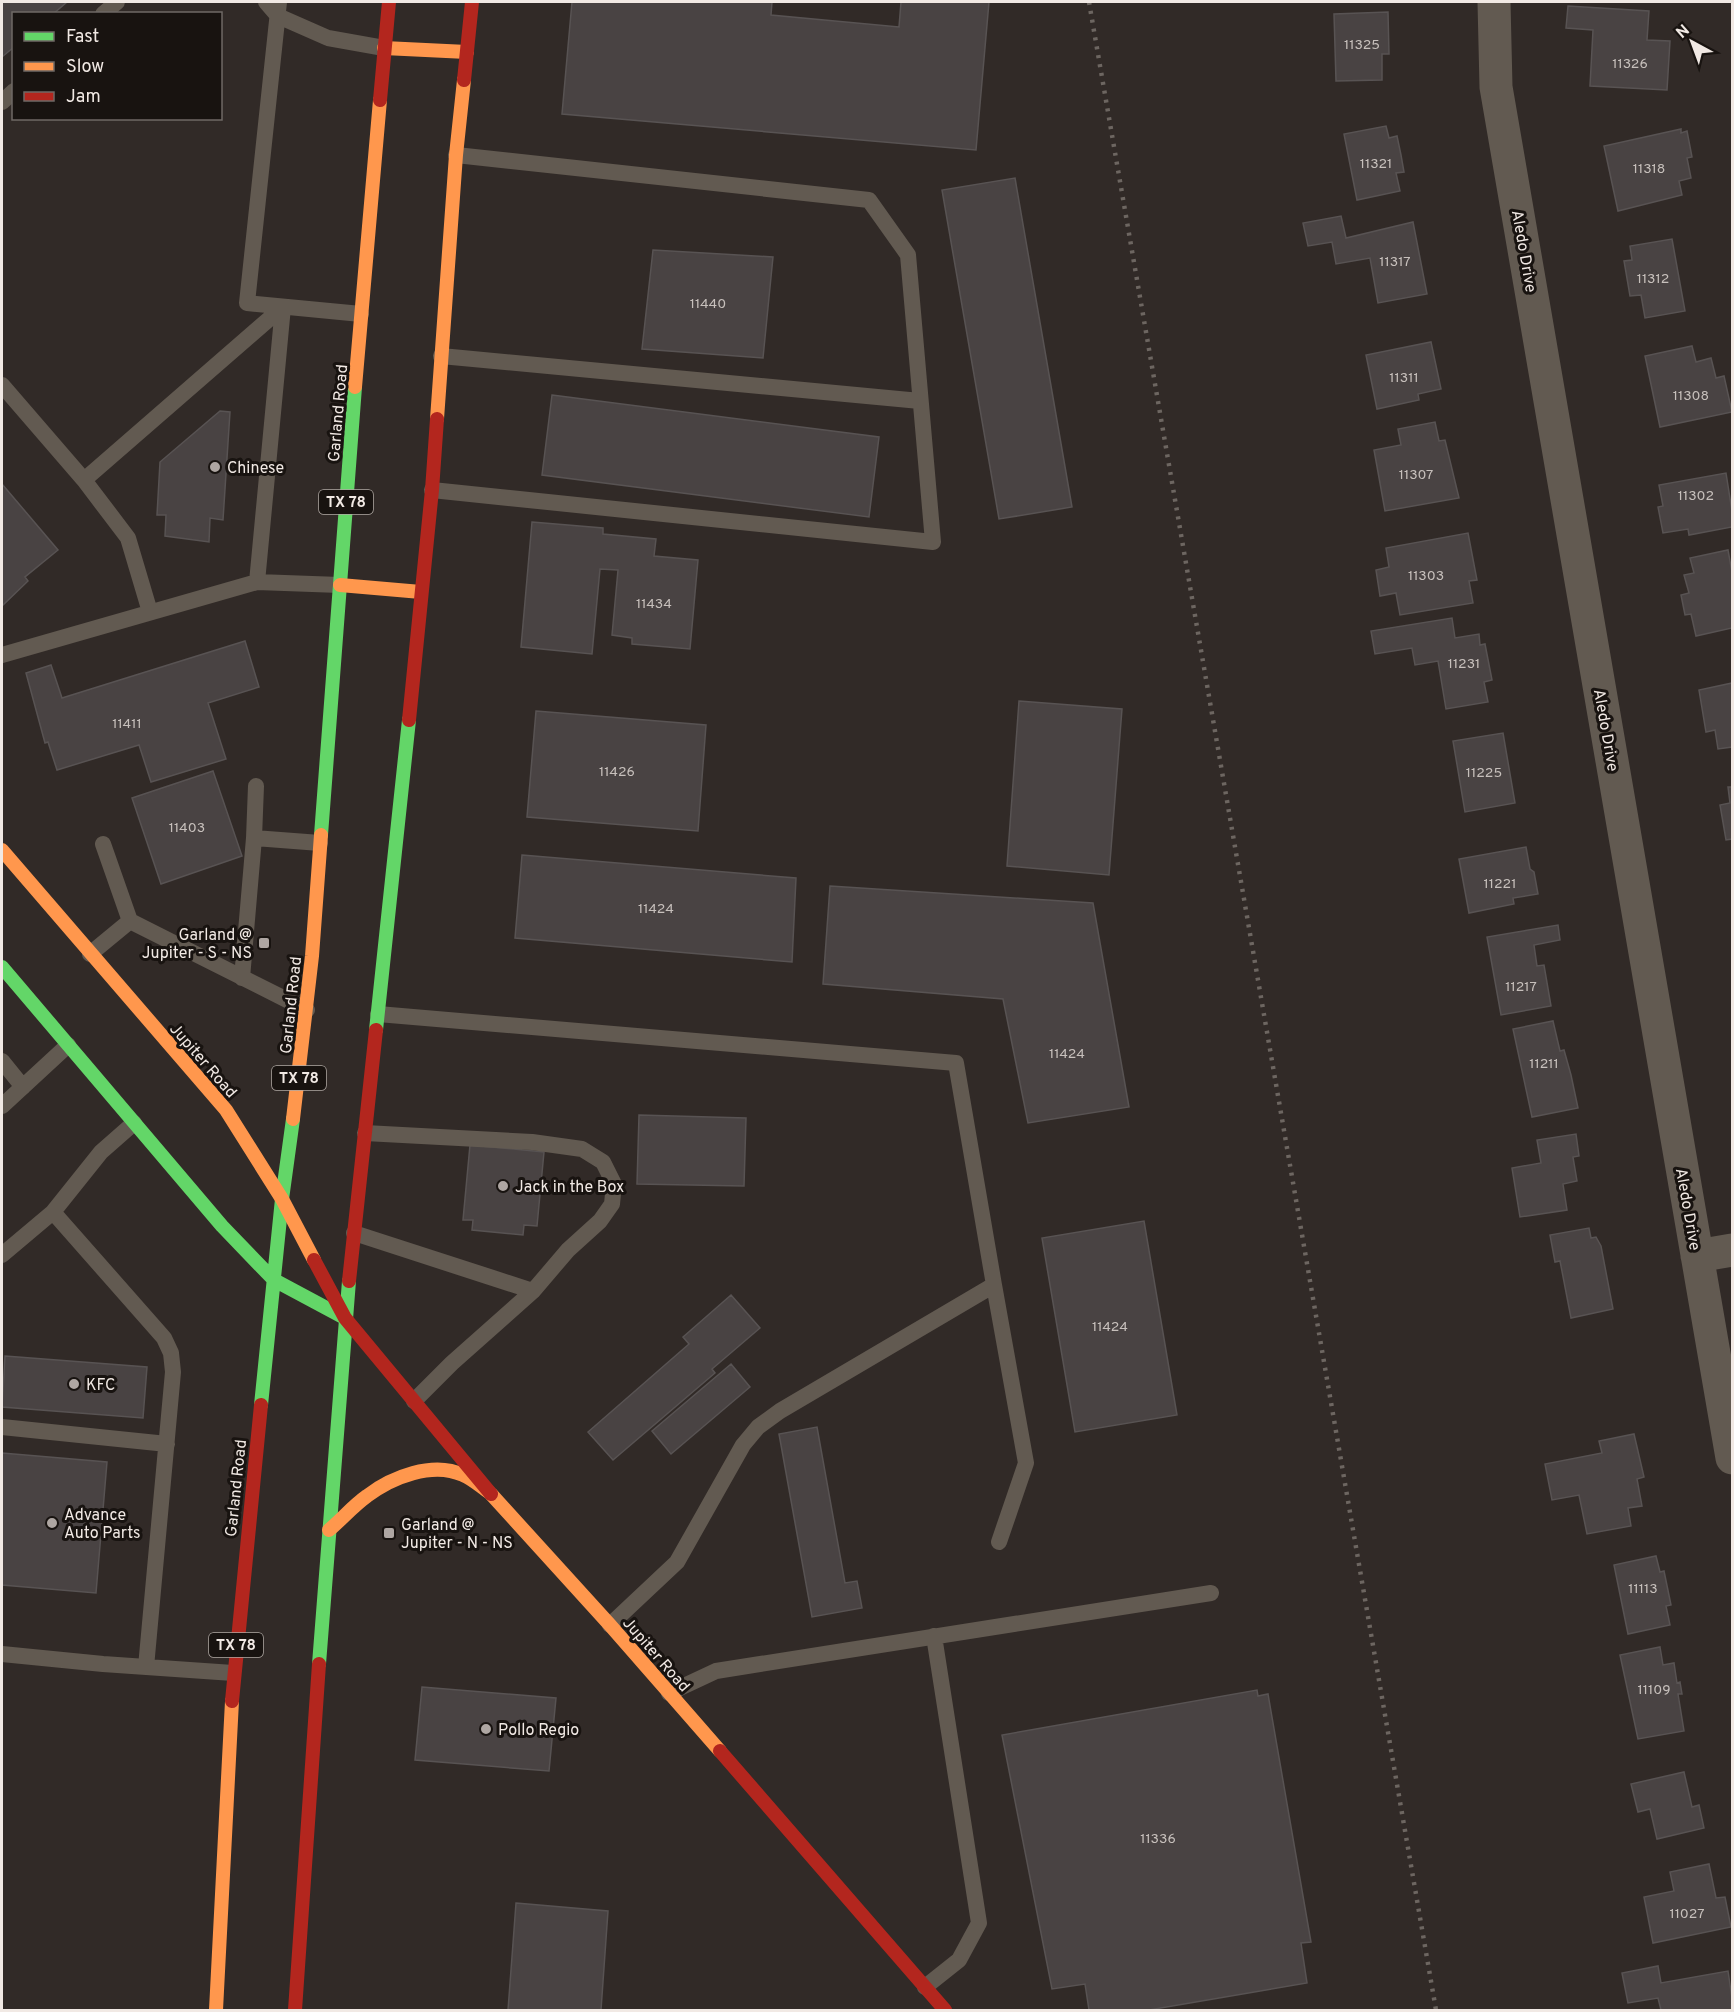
<svg xmlns="http://www.w3.org/2000/svg" width="1734" height="2012" font-family="Overpass,sans-serif">
	<style>
		.building { fill: #494343; stroke: #585353; stroke-width: 1.5 }
		.lines { fill: none; stroke-linecap: round; stroke-linejoin: round }
		.lane { stroke: #625a51; stroke-width: 16 }
		.street { stroke: #625a51; stroke-width: 33 }
		.fast { stroke: #63d668; stroke-width: 14 }
		.slow { stroke: #ff974d; stroke-width: 14 }
		.jam { stroke: #b3261e; stroke-width: 14 }
		.rail { stroke: #6d6661; stroke-width: 4.5; stroke-dasharray: 3 6; stroke-linecap: butt }
		.poi-dot { fill: #aea6a2; stroke: #181310; stroke-width: 2 }
		.labels { text-anchor: middle; stroke-width: 6; stroke-linejoin: round; paint-order: stroke }
		.number-label { font-size: 14px; fill: #c7c0bc }
		.shield { fill: #181310; stroke: #b0a9a4; stroke-width: 1.5 }
		.shield-label { font-size: 15px; font-weight: bold; fill: #f1e9e4 }
		.street-label { font-size: 16px; fill: #f1e9e4; stroke: #181310 }
		.poi-label { font-size: 16px; fill: #f1e9e4; stroke: #181310; text-anchor: start }
	</style>
	<rect width="100%" height="100%" fill="#312a27"/>
	<path class="building" d="M 2,2 L 67,2 L 53,14 L 14,14 L 14,47 L 2,57 Z
		M 572,2 L 772,2 L 771,15 L 899,27 L 901,2 L 989,2 L 976,150 L 562,114 Z
		M 1568,6 L 1649,11 L 1647,40 L 1670,41 L 1667,90 L 1590,86 L 1593,30 L 1566,28 Z
		M 1388,12 L 1389,54 L 1382,54 L 1382,80 L 1336,81 L 1334,14 Z
		M 1386,126 L 1389,138 L 1397,136 L 1401,155 L 1404,172 L 1396,173 L 1400,191 L 1357,200 L 1344,134 Z
		M 1681,129 L 1681,133 L 1687,131 L 1692,157 L 1687,158 L 1691,178 L 1679,181 L 1682,195 L 1618,211 L 1604,146 Z
		M 1015,178 L 1072,507 L 999,519 L 942,190 Z
		M 1341,216 L 1346,238 L 1413,222 L 1427,294 L 1378,303 L 1370,258 L 1336,264 L 1332,242 L 1308,246 L 1303,223 Z
		M 1672,239 L 1685,311 L 1645,318 L 1641,295 L 1630,296 L 1624,261 L 1632,260 L 1630,246 Z
		M 653,250 L 773,257 L 763,358 L 642,349 Z
		M 1431,342 L 1441,389 L 1418,394 L 1419,400 L 1377,409 L 1366,355 Z
		M 1692,346 L 1696,362 L 1711,358 L 1716,378 L 1724,376 L 1732,412 L 1660,427 L 1645,356 Z
		M 552,395 L 879,437 L 869,517 L 542,475 Z
		M 220,411 L 230,412 L 223,520 L 210,518 L 209,542 L 165,536 L 166,515 L 157,515 L 160,462 Z
		M 1435,422 L 1439,441 L 1445,440 L 1459,498 L 1385,511 L 1374,450 L 1401,445 L 1398,429 Z
		M 1726,473 L 1732,511 L 1732,527 L 1689,535 L 1688,529 L 1663,533 L 1658,507 L 1663,506 L 1659,485 Z
		M 2,484 L 58,550 L 25,577 L 28,581 L 2,606 Z
		M 532,522 L 603,528 L 603,534 L 656,539 L 654,556 L 698,560 L 690,649 L 632,644 L 632,638 L 612,635 L 618,570 L 600,569 L 592,654 L 521,647 Z
		M 1468,533 L 1477,580 L 1469,581 L 1473,603 L 1400,615 L 1396,593 L 1380,596 L 1376,570 L 1389,567 L 1386,548 Z
		M 1728,550 L 1732,572 L 1732,628 L 1696,636 L 1691,614 L 1685,615 L 1681,595 L 1689,593 L 1684,575 L 1694,573 L 1690,558 Z
		M 1452,618 L 1455,638 L 1479,634 L 1480,645 L 1485,644 L 1492,680 L 1484,682 L 1488,702 L 1446,709 L 1438,661 L 1415,665 L 1412,648 L 1375,654 L 1371,631 Z
		M 245,641 L 259,687 L 208,703 L 226,759 L 151,782 L 139,745 L 57,770 L 48,742 L 45,743 L 26,673 L 51,665 L 62,698 Z
		M 1732,683 L 1732,747 L 1718,749 L 1715,730 L 1706,732 L 1699,690 Z
		M 1019,701 L 1122,709 L 1109,875 L 1007,866 Z
		M 536,711 L 706,725 L 698,831 L 527,817 Z
		M 1503,733 L 1515,803 L 1465,812 L 1453,741 Z
		M 213,771 L 242,856 L 161,884 L 132,798 Z
		M 1728,787 L 1732,787 L 1732,839 L 1726,840 L 1720,805 L 1730,803 Z
		M 1526,847 L 1530,869 L 1534,872 L 1538,894 L 1513,898 L 1514,904 L 1469,913 L 1459,859 Z
		M 522,855 L 796,878 L 792,962 L 515,938 Z
		M 830,886 L 1093,903 L 1129,1107 L 1028,1123 L 1003,999 L 823,984 Z
		M 1558,925 L 1560,940 L 1534,945 L 1537,966 L 1544,965 L 1551,1006 L 1501,1015 L 1487,937 Z
		M 1553,1021 L 1560,1051 L 1564,1050 L 1571,1075 L 1578,1108 L 1532,1117 L 1513,1029 Z
		M 639,1115 L 746,1118 L 744,1186 L 637,1184 Z
		M 1576,1134 L 1579,1156 L 1573,1157 L 1577,1181 L 1563,1184 L 1567,1210 L 1520,1217 L 1512,1168 L 1541,1163 L 1537,1140 Z
		M 470,1145 L 544,1152 L 537,1226 L 524,1225 L 523,1235 L 472,1230 L 473,1220 L 463,1220 Z
		M 1144,1221 L 1177,1415 L 1075,1432 L 1042,1238 Z
		M 1589,1228 L 1591,1238 L 1596,1237 L 1601,1246 L 1613,1309 L 1571,1318 L 1560,1261 L 1555,1262 L 1550,1235 Z
		M 731,1295 L 760,1328 L 712,1369 L 715,1373 L 613,1460 L 588,1432 L 689,1344 L 683,1337 Z
		M 5,1356 L 147,1367 L 143,1418 L 2,1407 Z
		M 731,1364 L 750,1387 L 671,1454 L 652,1431 Z
		M 817,1427 L 845,1583 L 857,1581 L 862,1608 L 812,1617 L 779,1434 Z
		M 1634,1434 L 1644,1477 L 1637,1479 L 1642,1506 L 1628,1508 L 1631,1526 L 1587,1534 L 1579,1495 L 1552,1500 L 1545,1464 L 1602,1453 L 1599,1441 Z
		M 2,1453 L 107,1462 L 96,1593 L 2,1585 Z
		M 1656,1556 L 1660,1572 L 1664,1571 L 1671,1605 L 1666,1606 L 1670,1625 L 1628,1634 L 1614,1565 Z
		M 1660,1647 L 1663,1665 L 1674,1663 L 1677,1683 L 1680,1682 L 1682,1694 L 1678,1694 L 1684,1731 L 1638,1739 L 1620,1655 Z
		M 422,1687 L 556,1698 L 549,1771 L 415,1760 Z
		M 1257,1690 L 1258,1696 L 1268,1694 L 1311,1942 L 1301,1943 L 1307,1983 L 1149,2010 L 1089,2010 L 1085,1984 L 1052,1989 L 1002,1735 Z
		M 1684,1772 L 1692,1807 L 1699,1805 L 1704,1828 L 1657,1839 L 1650,1809 L 1638,1812 L 1631,1784 Z
		M 1709,1864 L 1716,1898 L 1725,1897 L 1731,1927 L 1653,1943 L 1644,1897 L 1674,1891 L 1670,1872 Z
		M 516,1903 L 608,1911 L 601,2010 L 508,2010 Z
		M 1658,1966 L 1661,1983 L 1728,1971 L 1732,1998 L 1732,2010 L 1661,2010 L 1658,1998 L 1628,2003 L 1622,1973 Z"/>
	<g class="lines">
		<path class="lane" d="M 266,2 L 278,16 L 328,38 L 384,48
			M 279,2 L 247,303 L 361,314
			M 103,14 L 117,2
			M 2,102 L 14,91
			M 441,356 L 920,401
			M 2,385 L 84,480 L 283,307
			M 84,480 L 128,538 L 150,612
			M 432,490 L 933,542 L 908,255 L 869,200 L 456,155
			M 257,582 L 283,307
			M 2,655 L 257,582 L 340,585
			M 254,838 L 256,786
			M 103,844 L 130,921
			M 90,954 L 130,921 L 307,1010
			M 242,978 L 254,838 L 320,843
			M 378,1014 L 956,1063 L 994,1285
			M 2,1061 L 23,1087
			M 2,1106 L 68,1045
			M 365,1133 L 532,1142 L 582,1149 L 603,1162 L 614,1184 L 612,1204 L 600,1221 L 568,1250 L 533,1291 L 452,1363 L 414,1401
			M 53,1212 L 164,1338 L 171,1353 L 173,1372 L 146,1667
			M 354,1233 L 533,1291
			M 2,1255 L 53,1212 L 101,1152 L 134,1123
			M 2,1427 L 167,1444
			M 610,1625 L 677,1562 L 743,1445 L 758,1427 L 780,1411 L 994,1285 L 1026,1463 L 999,1542
			M 2,1654 L 103,1664 L 233,1673
			M 669,1693 L 716,1671 L 1211,1593
			M 925,1987 L 959,1960 L 979,1923 L 934,1636"/>
		<path class="street" d="M 1494,2 L 1496,87 L 1732,1458
			M 1697,1256 L 1732,1250"/>
		<path class="fast" d="M 321,835 L 355,387
			M 2,967 L 222,1226 L 274,1280 L 345,1318
			M 376,1030 L 409,720
			M 261,1405 L 282,1199 L 293,1119
			M 319,1664 L 349,1281"/>
		<path class="slow" d="M 384,48 L 467,52
			M 355,387 L 380,100
			M 437,419 L 456,155 L 464,80
			M 340,585 L 421,592
			M 2,850 L 226,1110 L 282,1199 L 314,1260
			M 293,1119 L 312,956 L 321,835
			M 491,1494 L 610,1625 L 720,1751
			M 329,1530 C 342,1519 353,1506 367,1496 C 392,1477 433,1461 463,1475 C 473,1479 481,1487 490,1493
			M 216,2010 L 232,1701"/>
		<path class="jam" d="M 464,80 L 472,2
			M 380,100 L 389,2
			M 409,720 L 432,490 L 437,419
			M 314,1260 L 345,1318 L 491,1494
			M 349,1281 L 376,1030
			M 232,1701 L 261,1405
			M 720,1751 L 945,2010
			M 295,2010 L 319,1664"/>
		<path class="rail" d="M 1089,2 L 1436,2010"/>
	</g>
	<g class="poi-dot">
		<circle cx="215" cy="467" r="6"/>
		<rect x="258" y="937" width="12" height="12" rx="3"/>
		<circle cx="503" cy="1186" r="6"/>
		<circle cx="74" cy="1384" r="6"/>
		<circle cx="52" cy="1523" r="6"/>
		<rect x="383" y="1527" width="12" height="12" rx="3"/>
		<circle cx="486" cy="1729" r="6"/>
	</g>
	<g class="labels">
		<g class="number-label">
			<text x="1362" y="49">11325</text>
			<text x="1630" y="68">11326</text>
			<text x="1376" y="168">11321</text>
			<text x="1649" y="173">11318</text>
			<text x="1395" y="266">11317</text>
			<text x="1653" y="283">11312</text>
			<text x="708" y="308">11440</text>
			<text x="1404" y="382">11311</text>
			<text x="1691" y="400">11308</text>
			<text x="1416" y="479">11307</text>
			<text x="1696" y="500">11302</text>
			<text x="1426" y="580">11303</text>
			<text x="654" y="608">11434</text>
			<text x="1464" y="668">11231</text>
			<text x="127" y="728">11411</text>
			<text x="617" y="776">11426</text>
			<text x="1484" y="777">11225</text>
			<text x="187" y="832">11403</text>
			<text x="1500" y="888">11221</text>
			<text x="656" y="913">11424</text>
			<text x="1521" y="991">11217</text>
			<text x="1067" y="1058">11424</text>
			<text x="1544" y="1068">11211</text>
			<text x="1110" y="1331">11424</text>
			<text x="1643" y="1593">11113</text>
			<text x="1654" y="1694">11109</text>
			<text x="1158" y="1843">11336</text>
			<text x="1687" y="1918">11027</text>
		</g>
		<g class="shield">
			<rect x="319" y="490" width="54" height="24" rx="4.5"/>
			<rect x="272" y="1066" width="54" height="24" rx="4.5"/>
			<rect x="209" y="1633" width="54" height="24" rx="4.5"/>
		</g>
		<g class="shield-label">
			<text x="346" y="507">TX 78</text>
			<text x="299" y="1083">TX 78</text>
			<text x="236" y="1650">TX 78</text>
		</g>
		<g class="street-label">
			<text transform="translate(1525 251) rotate(80)" y="6">Aledo Drive</text>
			<text transform="translate(337 413) rotate(-85)" y="6">Garland Road</text>
			<text transform="translate(1607 730) rotate(80)" y="6">Aledo Drive</text>
			<text transform="translate(290 1005) rotate(-84)" y="6">Garland Road</text>
			<text transform="translate(204 1060) rotate(49)" y="6">Jupiter Road</text>
			<text transform="translate(1689 1209) rotate(80)" y="6">Aledo Drive</text>
			<text transform="translate(235 1488) rotate(-84)" y="6">Garland Road</text>
			<text transform="translate(657 1654) rotate(49)" y="6">Jupiter Road</text>
		</g>
		<g class="poi-label">
			<text x="227" y="473">Chinese</text>
			<text x="252" y="940" text-anchor="end">Garland @<tspan x="252" dy="18">Jupiter - S - NS</tspan></text>
			<text x="515" y="1192">Jack in the Box</text>
			<text x="86" y="1390">KFC</text>
			<text x="64" y="1520">Advance<tspan x="64" dy="18">Auto Parts</tspan></text>
			<text x="401" y="1530">Garland @<tspan x="401" dy="18">Jupiter - N - NS</tspan></text>
			<text x="498" y="1735">Pollo Regio</text>
		</g>
	</g>
	<rect width="1734" height="2012" fill="none" stroke="#f1e9e4" stroke-width="6"/>
	<rect x="12" y="12" width="210" height="108" fill="#181310" stroke="#6f6965" stroke-width="1.5"/>
	<rect x="24" y="32" width="30" height="9" fill="#63d668" stroke="#6f6965" stroke-width="1.5"/>
	<text x="66" y="42" font-size="18" fill="#f1e9e4">Fast</text>
	<rect x="24" y="62" width="30" height="9" fill="#ff974d" stroke="#6f6965" stroke-width="1.5"/>
	<text x="66" y="72" font-size="18" fill="#f1e9e4">Slow</text>
	<rect x="24" y="92" width="30" height="9" fill="#b3261e" stroke="#6f6965" stroke-width="1.5"/>
	<text x="66" y="102" font-size="18" fill="#f1e9e4">Jam</text>
	<g transform="translate(1692 42) rotate(319)" stroke="#181310" stroke-width="4.5" paint-order="stroke">
	<path d="M0-4.5L10 22L0 15L-10 22Z" fill="#f1e9e4"/>
	<text y="-9" font-size="16" font-weight="bold" text-anchor="middle" fill="#f1e9e4">N</text>
	</g>
</svg>
